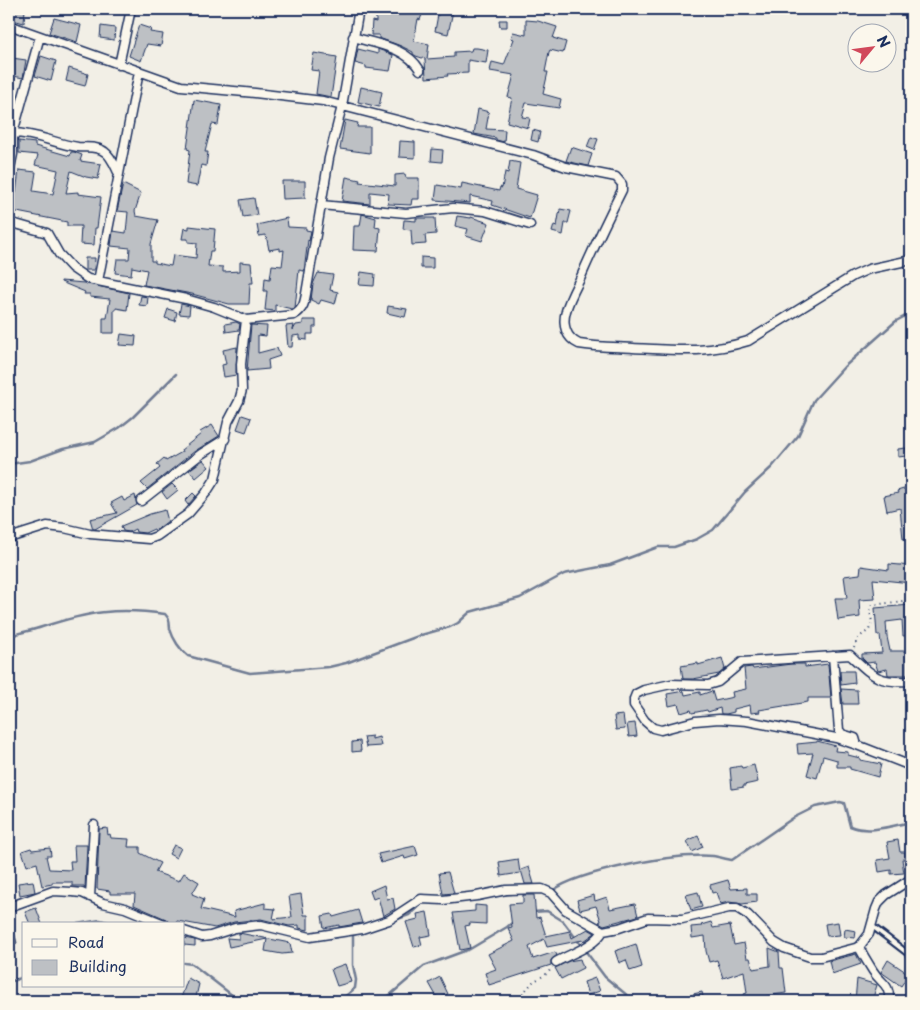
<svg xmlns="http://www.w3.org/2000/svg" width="920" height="1010" font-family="'Playpen Sans',sans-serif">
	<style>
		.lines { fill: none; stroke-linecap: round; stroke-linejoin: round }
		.stream { stroke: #707b93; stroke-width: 2.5 }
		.building { fill: #bdc0c4; stroke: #1b2f5e }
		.lane-casing { stroke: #1b2f5e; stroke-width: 8 }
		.street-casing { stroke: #1b2f5e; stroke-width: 11 }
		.path { stroke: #1b2f5e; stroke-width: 2; stroke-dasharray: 1 4; stroke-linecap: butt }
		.lane { stroke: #fbf7ec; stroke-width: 4 }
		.street { stroke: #fbf7ec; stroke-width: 8 }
	</style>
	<rect width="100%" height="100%" fill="#f2efe6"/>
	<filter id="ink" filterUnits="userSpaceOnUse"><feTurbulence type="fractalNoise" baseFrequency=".02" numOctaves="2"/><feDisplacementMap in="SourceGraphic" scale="10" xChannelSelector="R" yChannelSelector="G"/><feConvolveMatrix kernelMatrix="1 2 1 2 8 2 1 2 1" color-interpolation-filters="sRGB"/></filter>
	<g filter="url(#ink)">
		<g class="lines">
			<path class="stream" d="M 9,279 L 11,271 L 11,247
				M 9,464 L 30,461 L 63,449 L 95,442 L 119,428 L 133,417 L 176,374
				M 9,637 C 19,632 31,631 42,627 C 88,612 117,607 165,614 C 171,621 169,621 170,629 C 173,639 180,650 188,656 L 250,673 L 329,667 L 346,663 L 421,635 L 450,627 L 458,623 L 470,612 L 520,598 L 564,574 L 610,565 L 658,547 L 674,547 L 697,539 L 713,530 L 745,492 L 772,467 L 798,436 L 814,400 L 844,367 L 896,321 L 911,313
				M 552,891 C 579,871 679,852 713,856 C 719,857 726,859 732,860 L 793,818 L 815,807 L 840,802 L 844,803 L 850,826 C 869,834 891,826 911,822
				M 494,896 L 518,893
				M 533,912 L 547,911 L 563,921 L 605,977 L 634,1001
				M 395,920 L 409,915 L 420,905 L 426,901
				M 77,924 L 100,920 L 114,924
				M 184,963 L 192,964 L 237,999 L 245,1001
				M 9,982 L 21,978 L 24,973
				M 340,1001 L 355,988 L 356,980 L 353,965 L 353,935 L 359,933
				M 383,1001 L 424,966 L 470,949 L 507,927 L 513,922"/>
		</g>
		<path class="building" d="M 9,9 L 25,9 L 24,23 L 9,19 Z
			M 376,9 L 424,9 L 420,20 L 418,19 L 414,41 L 429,44 L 427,59 L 454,57 L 454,52 L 471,51 L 472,48 L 477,48 L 488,50 L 486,63 L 468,60 L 468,73 L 447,74 L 448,76 L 426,78 L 425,59 L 416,56 L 413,54 L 413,52 L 401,46 L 379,38 L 379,35 L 371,35 L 372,21 L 376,22 Z
			M 439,9 L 453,11 L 448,34 L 435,31 Z
			M 54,18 L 81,25 L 77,42 L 49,33 Z
			M 499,20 L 507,20 L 507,27 L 500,27 Z
			M 526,20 L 538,21 L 557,27 L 553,38 L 566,42 L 563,53 L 550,50 L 549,52 L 545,72 L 548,72 L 543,94 L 561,99 L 559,108 L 526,103 L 522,117 L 530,118 L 528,128 L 507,122 L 512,98 L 508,97 L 514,75 L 490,71 L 492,62 L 504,65 L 514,39 L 511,38 L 513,32 L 526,35 Z
			M 139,25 L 151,29 L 150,32 L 163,34 L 161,46 L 147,44 L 141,61 L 129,56 Z
			M 101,26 L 115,28 L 114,40 L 100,38 Z
			M 358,49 L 378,54 L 378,49 L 393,55 L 390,71 L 366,68 L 366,66 L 355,63 Z
			M 314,53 L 337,57 L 331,97 L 316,94 L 319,71 L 311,70 Z
			M 41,56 L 56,61 L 51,81 L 35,76 Z
			M 12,58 L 26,60 L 23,78 L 9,75 Z
			M 69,68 L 88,74 L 85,86 L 66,81 Z
			M 361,87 L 382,92 L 379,107 L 358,102 Z
			M 194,100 L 221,105 L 218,125 L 212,124 L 205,152 L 208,152 L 206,166 L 201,165 L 197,186 L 186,184 L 190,150 L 187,149 Z
			M 478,109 L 489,112 L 486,129 L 505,130 L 504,142 L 496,140 L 496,138 L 474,134 Z
			M 345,120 L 358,123 L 357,127 L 370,127 L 370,153 L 340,149 Z
			M 533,130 L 540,132 L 538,142 L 531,140 Z
			M 591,137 L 598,139 L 594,150 L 587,147 Z
			M 19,141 L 35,143 L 35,146 L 70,156 L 71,152 L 74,152 L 82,155 L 80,161 L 101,164 L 98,179 L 86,177 L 71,171 L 66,193 L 78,192 L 78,194 L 101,197 L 97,228 L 95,228 L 94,245 L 80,244 L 81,226 L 67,226 L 67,222 L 12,211 L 13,206 L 9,205 L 10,192 L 16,193 L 19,170 L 36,172 L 33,191 L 53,194 L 58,170 L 35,165 L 38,155 L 19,153 Z
			M 400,141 L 415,142 L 415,158 L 399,157 Z
			M 571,147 L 592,154 L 588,166 L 566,161 Z
			M 432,149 L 443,150 L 442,162 L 431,161 Z
			M 510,161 L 520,163 L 516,189 L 537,195 L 530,218 L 492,205 L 493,201 L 470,196 L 470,203 L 435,200 L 437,185 L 461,189 L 462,183 L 499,191 L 500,187 L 502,188 L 505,172 L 508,173 Z
			M 405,174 L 406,178 L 419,178 L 419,199 L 412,199 L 411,205 L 388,204 L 389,194 L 370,192 L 370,204 L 342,201 L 346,177 L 360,180 L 359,182 L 395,186 L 395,175 Z
			M 282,181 L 305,181 L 305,198 L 283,199 Z
			M 123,184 L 141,193 L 135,211 L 136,216 L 158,220 L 151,244 L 151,261 L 155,261 L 155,263 L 171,266 L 173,255 L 196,258 L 197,243 L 188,242 L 188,239 L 182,239 L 184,228 L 189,229 L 189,226 L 215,229 L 213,251 L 210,251 L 208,266 L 223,267 L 223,272 L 240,271 L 240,262 L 251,263 L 253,283 L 250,283 L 249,304 L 229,304 L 192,294 L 144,285 L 147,270 L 132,267 L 131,275 L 115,273 L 117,259 L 129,259 L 130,248 L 111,246 L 113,231 L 126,233 L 128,212 L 117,211 Z
			M 254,198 L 257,215 L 243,217 L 240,200 Z
			M 560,209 L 571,211 L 568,223 L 565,223 L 563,235 L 552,232 L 554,225 L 557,226 Z
			M 362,214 L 376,218 L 375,227 L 380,228 L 378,251 L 353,250 L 354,226 L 360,226 Z
			M 457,216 L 471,218 L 471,217 L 489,223 L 482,241 L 466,236 L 468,229 L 455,226 Z
			M 287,218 L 288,227 L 306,228 L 306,230 L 311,231 L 309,241 L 308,240 L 304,271 L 299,270 L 295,308 L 292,309 L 275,305 L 275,311 L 265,310 L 267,291 L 264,291 L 265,278 L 270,279 L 272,265 L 282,266 L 284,250 L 280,251 L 280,248 L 269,250 L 266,235 L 259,236 L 257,225 Z
			M 416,218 L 435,218 L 436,234 L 425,235 L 426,244 L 412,245 L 411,230 L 403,229 L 404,220 L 416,221 Z
			M 421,257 L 433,258 L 433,268 L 421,268 Z
			M 85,258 L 95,258 L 94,270 L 85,270 Z
			M 361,272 L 375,274 L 374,286 L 359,285 Z
			M 318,273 L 333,275 L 330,290 L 338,292 L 335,304 L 321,300 L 319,304 L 311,300 L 313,284 Z
			M 61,281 L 84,283 L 129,293 L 127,310 L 116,308 L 116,310 L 114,310 L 114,333 L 103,333 L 103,318 L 107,318 L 110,299 L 90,297 L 90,294 L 84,294 L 85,292 L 61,282 Z
			M 141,296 L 148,297 L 147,306 L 139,305 Z
			M 181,304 L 190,306 L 189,315 L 179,314 Z
			M 388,306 L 407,309 L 405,317 L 387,313 Z
			M 168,309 L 177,312 L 175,321 L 165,318 Z
			M 303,320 L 316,320 L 316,327 L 313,327 L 313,334 L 307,334 L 307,340 L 300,339 L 300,335 L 293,336 L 292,347 L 288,347 L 286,326 L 294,325 L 293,330 L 296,325 L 303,324 Z
			M 236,322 L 240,324 L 239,330 L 226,332 L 225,324 Z
			M 251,325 L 267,326 L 266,336 L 258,335 L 258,353 L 277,348 L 280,356 L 268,360 L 269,369 L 247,371 Z
			M 121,334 L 136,336 L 135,346 L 119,345 Z
			M 237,347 L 236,375 L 224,377 L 222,365 L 226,364 L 223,350 Z
			M 242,415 L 251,418 L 246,432 L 237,429 Z
			M 212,425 L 219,436 L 195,451 L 147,489 L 141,483 L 160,468 L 157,464 L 164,458 L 166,461 L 182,452 L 181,450 L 201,434 L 200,432 Z
			M 906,448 L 907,456 L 898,457 L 898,449 Z
			M 203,460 L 209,467 L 196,478 L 189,470 Z
			M 172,484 L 178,490 L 167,499 L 162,492 Z
			M 907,488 L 911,504 L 911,537 L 903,539 L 900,508 L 887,511 L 884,496 L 898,493 L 897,491 Z
			M 193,493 L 196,496 L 188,505 L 185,501 Z
			M 135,495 L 137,505 L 95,529 L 93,529 L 90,519 L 117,513 L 111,503 L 122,497 L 124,501 Z
			M 165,510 L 168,521 L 155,531 L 154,529 L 145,533 L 136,532 L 135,529 L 129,532 L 123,531 L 121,526 L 150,514 Z
			M 889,564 L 911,566 L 911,583 L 873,579 L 875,599 L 859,600 L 860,617 L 838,620 L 835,598 L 847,598 L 844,576 L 860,574 L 861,566 L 889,570 Z
			M 911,605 L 911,635 L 903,636 L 902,620 L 886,622 L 887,637 L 890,651 L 910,651 L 911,675 L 888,675 L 887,669 L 878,671 L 875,662 L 867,663 L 862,658 L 862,654 L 882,653 L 880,635 L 877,635 L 875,608 Z
			M 722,658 L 725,669 L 719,674 L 693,679 L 683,679 L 681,666 L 698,663 L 698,665 Z
			M 791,664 L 805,664 L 805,667 L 828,664 L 831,698 L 808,698 L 808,702 L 759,710 L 760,712 L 751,713 L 750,705 L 734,709 L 734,712 L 726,714 L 721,714 L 720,708 L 708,712 L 707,710 L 692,713 L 691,710 L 681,713 L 678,704 L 669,706 L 667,694 L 684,691 L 685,695 L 700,692 L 700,695 L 712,691 L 715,701 L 733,697 L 732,692 L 746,689 L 744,668 L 752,667 L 753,669 Z
			M 840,671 L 854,671 L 855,683 L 841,685 Z
			M 841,689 L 857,690 L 858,704 L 843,704 Z
			M 623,715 L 625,729 L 616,730 L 614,716 Z
			M 635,723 L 637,736 L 629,737 L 627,724 Z
			M 372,736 L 372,739 L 379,737 L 381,746 L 366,747 L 364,737 Z
			M 360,741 L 361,751 L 352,752 L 352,742 Z
			M 817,741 L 836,746 L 835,751 L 848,752 L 848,755 L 860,758 L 860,760 L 881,764 L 878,777 L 850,769 L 850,767 L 837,767 L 837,760 L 823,756 L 817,778 L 807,775 L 813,753 L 798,754 L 797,744 L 817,742 Z
			M 754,765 L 758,782 L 744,785 L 744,787 L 732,789 L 730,768 L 741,766 L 742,768 Z
			M 107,828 L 108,835 L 110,834 L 111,838 L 129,839 L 128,847 L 140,847 L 140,853 L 160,863 L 155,872 L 179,881 L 184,873 L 199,882 L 192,894 L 204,899 L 201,909 L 235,917 L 234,911 L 265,903 L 265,908 L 275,909 L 273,919 L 292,917 L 289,896 L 301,894 L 304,915 L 308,915 L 308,930 L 299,928 L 299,925 L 289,926 L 261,919 L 234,922 L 215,928 L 177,921 L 176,924 L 170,924 L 166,919 L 134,905 L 135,894 L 110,894 L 110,891 L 97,889 L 99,829 Z
			M 698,836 L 703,847 L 692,852 L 687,841 Z
			M 898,840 L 900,852 L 905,852 L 906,859 L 902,859 L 904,873 L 891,874 L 891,870 L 879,872 L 877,860 L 890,858 L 887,842 Z
			M 74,845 L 87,845 L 85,888 L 84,886 L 72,886 L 72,882 L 52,882 L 52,884 L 42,886 L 37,863 L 27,866 L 22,851 L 31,848 L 32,850 L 50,848 L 51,856 L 46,856 L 49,869 L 71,870 L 70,861 L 75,861 Z
			M 174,845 L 181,848 L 176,858 L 169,854 Z
			M 415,846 L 418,855 L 405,859 L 404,856 L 381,863 L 378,854 Z
			M 518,859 L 520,873 L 501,876 L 499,862 Z
			M 529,867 L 534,884 L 525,884 L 521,870 Z
			M 448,872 L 454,893 L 443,894 L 439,873 Z
			M 728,880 L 731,889 L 747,888 L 747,894 L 757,894 L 757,902 L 742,904 L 729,902 L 720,904 L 716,892 L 712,893 L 710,885 Z
			M 33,881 L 35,892 L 20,895 L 18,883 Z
			M 384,885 L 387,899 L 393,898 L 395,909 L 383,916 L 378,897 L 373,899 L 370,891 Z
			M 698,892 L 702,907 L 691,910 L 686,895 Z
			M 523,895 L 534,895 L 536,918 L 540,917 L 546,936 L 570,931 L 572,938 L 588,929 L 595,933 L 584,941 L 583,940 L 547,947 L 544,939 L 529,947 L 533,959 L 555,952 L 557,955 L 551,960 L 551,965 L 489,985 L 485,973 L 496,969 L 488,954 L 514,941 L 508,928 L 512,927 L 509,904 L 523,903 Z
			M 594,895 L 595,901 L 607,897 L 610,909 L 635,904 L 638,916 L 604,925 L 599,922 L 601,921 L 596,906 L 580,910 L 577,900 Z
			M 475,905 L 486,906 L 486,924 L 469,923 L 470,925 L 465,926 L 470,948 L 460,950 L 453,913 L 475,911 Z
			M 36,908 L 42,924 L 30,924 L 25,912 Z
			M 358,910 L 362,923 L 339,927 L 339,925 L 324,928 L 322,916 L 332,914 L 333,917 Z
			M 427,912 L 431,935 L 420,937 L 422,945 L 414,947 L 406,922 L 418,919 L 417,914 Z
			M 9,921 L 11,921 L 17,943 L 9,945 Z
			M 711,922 L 713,928 L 730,925 L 734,945 L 744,943 L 747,958 L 750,958 L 753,969 L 770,966 L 769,948 L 779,952 L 780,968 L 783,968 L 786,993 L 766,996 L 768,1001 L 745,1001 L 744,994 L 747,993 L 744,971 L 723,978 L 717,960 L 709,962 L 706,951 L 705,936 L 692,938 L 691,927 L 702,926 L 701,925 Z
			M 838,922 L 840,935 L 827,936 L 825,924 Z
			M 845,929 L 856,931 L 855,938 L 844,937 Z
			M 239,933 L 290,943 L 292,953 L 282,954 L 265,951 L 267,939 L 229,947 L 227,938 L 239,939 Z
			M 184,938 L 195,940 L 195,946 L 184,945 Z
			M 636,944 L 642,967 L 630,971 L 626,960 L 619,963 L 615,951 Z
			M 856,954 L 861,964 L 832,974 L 829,961 Z
			M 580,959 L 583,968 L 561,979 L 555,968 L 569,961 Z
			M 888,960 L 909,974 L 901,986 L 881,972 Z
			M 345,964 L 351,982 L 337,986 L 331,969 Z
			M 440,977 L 448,994 L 438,999 L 429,983 Z
			M 188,978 L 199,984 L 195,1001 L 180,1001 Z
			M 595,978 L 600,991 L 588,995 L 584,982 Z
			M 857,979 L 877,985 L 872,1001 L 855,1001 Z
			M 702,992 L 704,1001 L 695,1001 L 693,994 Z"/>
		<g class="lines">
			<defs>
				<path id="lane" d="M 872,926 L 911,956"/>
				<path id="street" d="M 9,25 L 181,86 L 255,93 L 323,101 L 533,155 L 566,167 L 616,177 L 622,184 L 622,190 C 607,220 593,249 580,279 C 575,289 569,300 566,311 C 562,325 566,338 579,344 C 596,347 615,347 633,348 C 674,350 707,354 748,341 L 853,276 L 869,269 L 911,260
					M 40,36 L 13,133 C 36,133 56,144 78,147 C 87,148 98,146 105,152 C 111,156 115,166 118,172
					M 353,37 C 377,44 406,47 420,70
					M 119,65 L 131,9
					M 9,133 L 13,133 L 13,154 L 9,173
					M 321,205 L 406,213 L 453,208 L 485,211 L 530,225
					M 9,222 L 47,233 L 59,254 L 72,268 L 88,279 L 186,299 L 214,307 L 246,320 L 294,315 C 305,309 305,299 307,288 L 329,158 L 342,106 L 359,9
					M 98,281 L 139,72
					M 141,501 L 201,454 L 225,439
					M 9,538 L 47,526 L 64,528 L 90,534 L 149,539 L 157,536 L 188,514 L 206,493 L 215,479 L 228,422 L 239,401 L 242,390 L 241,364 L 246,320
					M 833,656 L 839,730 L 842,734 L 855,738 L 857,745
					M 911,681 C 878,683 874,677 850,655 L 742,662 L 718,682 L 708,685 L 671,684 L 644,690 L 636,694 L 634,699 L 634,705 L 645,721 L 653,728 L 661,730 L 695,721 L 719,719 L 747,721 L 836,738 L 857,745 L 911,766
					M 911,840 L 911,845
					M 90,897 L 94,825
					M 9,907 L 53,891 L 72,892 L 82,893 L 103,903 L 125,908 L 164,924
					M 184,931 L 202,937 L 210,936 L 235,928 L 261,925 L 310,937 L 362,929 L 389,920 L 421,899 L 443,900 L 477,896 L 506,890 L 542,889 L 551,893 L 566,910 L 603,931 L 619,928 L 648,918 L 682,919 L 729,908 L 737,908 L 748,915 L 774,942 L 784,948 L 810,957 L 821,957 L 859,947 L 869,934 L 876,909 L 879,902 L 886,895 L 911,879
					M 859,947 C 863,955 868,963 873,971 C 882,985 890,983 889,1001
					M 556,962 C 571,953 594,947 603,931"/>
			</defs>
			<use href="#lane" class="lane-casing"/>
			<use href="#street" class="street-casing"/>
			<path class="path" d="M 854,648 L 858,638 L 869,630 L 872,622 L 870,611 L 872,605 L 911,600
				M 516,1001 L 533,982 L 548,973 L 552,967"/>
			<use href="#lane" class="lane"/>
			<use href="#street" class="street"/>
		</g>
	</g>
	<rect width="920" height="1010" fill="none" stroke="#fbf7ec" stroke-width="30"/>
	<rect x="15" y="15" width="890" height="980" fill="none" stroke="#1b2f5e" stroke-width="2" filter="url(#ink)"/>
	<rect x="22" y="922" width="162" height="65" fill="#fbf7ec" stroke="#a1a7b3"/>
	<rect x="32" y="939" width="25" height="8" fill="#fbf7ec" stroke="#a1a7b3"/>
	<text x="68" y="948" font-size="15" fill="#1b2f5e">Road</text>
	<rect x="32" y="960" width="25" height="15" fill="#bdc0c4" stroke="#a1a7b3"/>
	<text x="68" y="972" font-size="15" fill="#1b2f5e">Building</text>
	<g transform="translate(872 48) rotate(61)"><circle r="24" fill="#fbf7ec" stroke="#a1a7b3"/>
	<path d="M0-4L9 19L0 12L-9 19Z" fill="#d1495b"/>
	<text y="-8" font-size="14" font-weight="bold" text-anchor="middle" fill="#1b2f5e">N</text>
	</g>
</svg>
